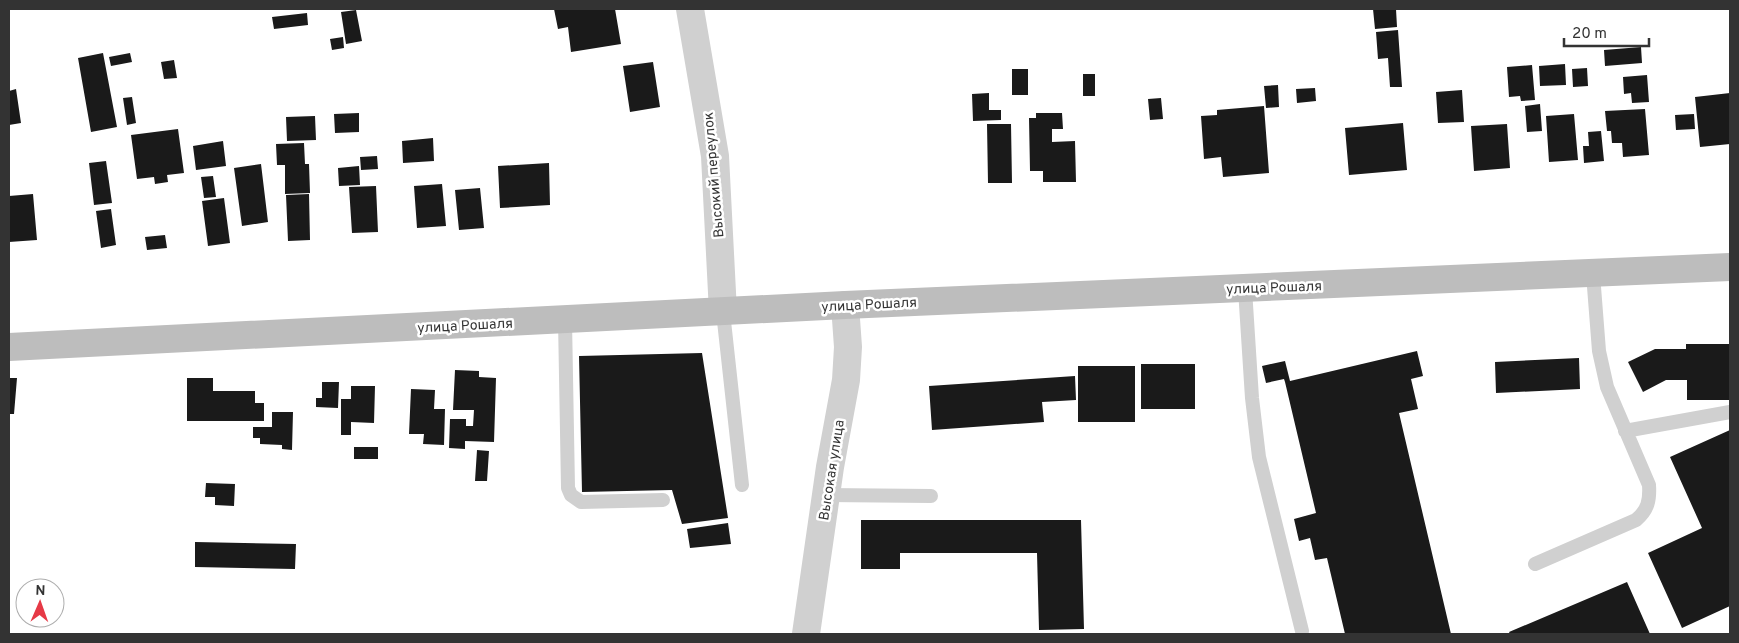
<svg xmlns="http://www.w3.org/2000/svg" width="1739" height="643" font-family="Overpass,sans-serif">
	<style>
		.building { fill: #1a1a1a }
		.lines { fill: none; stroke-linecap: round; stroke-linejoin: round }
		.lane { stroke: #d0d0d0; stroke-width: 14 }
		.street { stroke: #d0d0d0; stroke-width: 28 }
		.secondary { stroke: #bdbdbd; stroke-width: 28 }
		.labels { text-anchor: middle; stroke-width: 5; stroke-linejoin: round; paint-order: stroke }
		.street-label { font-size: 14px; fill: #333; stroke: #fff }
	</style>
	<rect width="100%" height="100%" fill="#fff"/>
	<path class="building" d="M 554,9 L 615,9 L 621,44 L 571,52 L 568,27 L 558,29 Z
		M 1373,9 L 1396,9 L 1397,27 L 1375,29 Z
		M 356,10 L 362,41 L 346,44 L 341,12 Z
		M 307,13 L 308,25 L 274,29 L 272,17 Z
		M 1398,30 L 1402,87 L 1390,87 L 1388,58 L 1378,59 L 1376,32 Z
		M 343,37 L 344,48 L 332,50 L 330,39 Z
		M 1641,47 L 1642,63 L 1605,66 L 1604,50 Z
		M 103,53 L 117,127 L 91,132 L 78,58 Z
		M 130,53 L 132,62 L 111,66 L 109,57 Z
		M 174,60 L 177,78 L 164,79 L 161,62 Z
		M 653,62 L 660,107 L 630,112 L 623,66 Z
		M 1565,64 L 1566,85 L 1540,86 L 1539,66 Z
		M 1532,65 L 1535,100 L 1521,101 L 1520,96 L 1509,97 L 1507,67 Z
		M 1587,68 L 1588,86 L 1573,87 L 1572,69 Z
		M 1012,69 L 1028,69 L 1028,95 L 1012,95 Z
		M 1083,74 L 1095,74 L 1095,96 L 1083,96 Z
		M 1647,75 L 1649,102 L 1632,103 L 1631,93 L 1624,94 L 1623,77 Z
		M 1278,85 L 1279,107 L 1266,108 L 1264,86 Z
		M 1315,88 L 1316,101 L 1297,103 L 1296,89 Z
		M 16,89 L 21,123 L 9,125 L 9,91 Z
		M 1462,90 L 1464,122 L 1438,123 L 1436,92 Z
		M 989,93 L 989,110 L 1001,110 L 1001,120 L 973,121 L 972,94 Z
		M 1730,93 L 1730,144 L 1700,147 L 1695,97 Z
		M 132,97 L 136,123 L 127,125 L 123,98 Z
		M 1161,98 L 1163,119 L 1150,120 L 1148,99 Z
		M 1540,104 L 1542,131 L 1527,132 L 1525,106 Z
		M 1264,106 L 1269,173 L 1223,177 L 1221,157 L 1204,159 L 1201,116 L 1217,115 L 1217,110 Z
		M 1645,109 L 1649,155 L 1623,157 L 1622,143 L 1612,143 L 1611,131 L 1607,131 L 1605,111 Z
		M 359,113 L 359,132 L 335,133 L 334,114 Z
		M 1036,113 L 1062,113 L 1063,129 L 1052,129 L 1052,142 L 1075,141 L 1076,182 L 1043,182 L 1043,171 L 1030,171 L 1029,118 L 1036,118 Z
		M 1574,114 L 1578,160 L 1549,162 L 1546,116 Z
		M 1694,114 L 1695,129 L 1676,130 L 1675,115 Z
		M 315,116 L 316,140 L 287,141 L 286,117 Z
		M 1403,123 L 1407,170 L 1349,175 L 1345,128 Z
		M 987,124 L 1011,124 L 1012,183 L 988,183 Z
		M 1507,124 L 1510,168 L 1474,171 L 1471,126 Z
		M 178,129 L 184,173 L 167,175 L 168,182 L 155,184 L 154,177 L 137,179 L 131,135 Z
		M 1601,131 L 1604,161 L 1584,163 L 1583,146 L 1589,146 L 1588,132 Z
		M 433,138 L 434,161 L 403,163 L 402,141 Z
		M 223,141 L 226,166 L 196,170 L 193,146 Z
		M 304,143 L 305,164 L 309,164 L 310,193 L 285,194 L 285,165 L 277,165 L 276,144 Z
		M 377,156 L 378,169 L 361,170 L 360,157 Z
		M 106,161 L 112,203 L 94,205 L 89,163 Z
		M 549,163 L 550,205 L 500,208 L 498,166 Z
		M 261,164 L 268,222 L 242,226 L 234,168 Z
		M 359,166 L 360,185 L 339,186 L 338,168 Z
		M 213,176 L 216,197 L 204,198 L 201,177 Z
		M 442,184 L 446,226 L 417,228 L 414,186 Z
		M 376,186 L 378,232 L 352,233 L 349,187 Z
		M 480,188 L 484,228 L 459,230 L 455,190 Z
		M 33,194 L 37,240 L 9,242 L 9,196 Z
		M 309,194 L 310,240 L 288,241 L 286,195 Z
		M 224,198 L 230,243 L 208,246 L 202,201 Z
		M 111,209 L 116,245 L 101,248 L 96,211 Z
		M 165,235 L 167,248 L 147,250 L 145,237 Z
		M 1686,344 L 1730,344 L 1730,400 L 1687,400 L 1687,380 L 1666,380 L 1643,392 L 1628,362 L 1655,349 L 1686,349 Z
		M 1417,351 L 1423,376 L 1411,379 L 1418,409 L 1399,413 L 1451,634 L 1345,634 L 1327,558 L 1315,560 L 1310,538 L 1299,541 L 1294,519 L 1316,513 L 1285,382 L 1284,379 L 1266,383 L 1262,366 L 1285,361 L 1290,381 Z
		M 702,353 L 728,518 L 682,524 L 672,490 L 582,492 L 579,356 Z
		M 1579,358 L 1580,389 L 1496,393 L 1495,362 Z
		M 1141,364 L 1195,364 L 1195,409 L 1141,409 Z
		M 1078,366 L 1135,366 L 1135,422 L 1078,422 Z
		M 455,370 L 479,371 L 479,377 L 496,378 L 494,442 L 465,441 L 465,449 L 449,448 L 450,419 L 466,419 L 466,426 L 473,426 L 474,410 L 453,410 Z
		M 1075,376 L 1076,400 L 1042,402 L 1044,422 L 932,430 L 929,386 Z
		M 9,378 L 17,378 L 14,414 L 9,414 Z
		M 187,378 L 213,378 L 213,391 L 255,391 L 255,403 L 264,403 L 264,421 L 187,421 Z
		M 322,382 L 339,382 L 338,408 L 316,407 L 316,398 L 322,398 Z
		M 351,386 L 375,386 L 374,423 L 351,422 L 351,435 L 341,435 L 341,399 L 351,399 Z
		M 411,389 L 435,390 L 434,409 L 445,409 L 444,445 L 423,444 L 424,434 L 409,434 Z
		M 272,412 L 293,412 L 292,450 L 282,449 L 282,445 L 260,444 L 260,438 L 253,438 L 253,427 L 272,427 Z
		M 1730,430 L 1730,606 L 1682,628 L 1648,553 L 1702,528 L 1670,457 Z
		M 354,447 L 378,447 L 378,459 L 354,459 Z
		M 477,450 L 489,451 L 487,481 L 475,481 Z
		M 206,483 L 235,484 L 234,506 L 215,505 L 215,497 L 205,497 Z
		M 861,520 L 1081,520 L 1084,629 L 1039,630 L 1037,553 L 900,553 L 900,569 L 861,569 Z
		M 728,523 L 731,544 L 690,548 L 687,529 Z
		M 195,542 L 296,544 L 295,569 L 195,567 Z
		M 1627,582 L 1650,634 L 1510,634 L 1509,632 Z"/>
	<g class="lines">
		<path class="lane" d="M 1245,289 L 1252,398 L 1259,457 L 1302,631
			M 723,312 L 742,485
			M 565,320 L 568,488 L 571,495 L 581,502 L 663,500
			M 1625,431 L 1730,412
			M 826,495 L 931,496
			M 1535,564 L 1636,520 C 1648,510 1650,500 1649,485 L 1607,387 L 1599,351 L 1593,274"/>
		<path class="street" d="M 690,9 L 715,156 L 723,312
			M 806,634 L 830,467 L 846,380 L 848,347 L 845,305"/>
		<path class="secondary" d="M 9,347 L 845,305 L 1730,267"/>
	</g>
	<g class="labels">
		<g class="street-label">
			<text transform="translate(713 175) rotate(-95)" y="5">Высокий переулок</text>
			<text transform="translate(1274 287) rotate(-2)" y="5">улица Рошаля</text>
			<text transform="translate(869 304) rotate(-3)" y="5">улица Рошаля</text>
			<text transform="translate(465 325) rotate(-3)" y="5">улица Рошаля</text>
			<text transform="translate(831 470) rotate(-81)" y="5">Высокая улица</text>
		</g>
	</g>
	<rect width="1739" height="643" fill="none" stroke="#333333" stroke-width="20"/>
	<g transform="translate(40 603) rotate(2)"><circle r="24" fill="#ffffff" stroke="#adadad"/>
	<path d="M0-4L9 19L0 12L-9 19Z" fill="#e63946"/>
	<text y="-8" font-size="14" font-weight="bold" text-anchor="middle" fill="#333333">N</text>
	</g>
	<path d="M1564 38v8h85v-8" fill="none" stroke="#333333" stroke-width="2.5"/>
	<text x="1572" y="38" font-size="15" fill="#333333" stroke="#ffffff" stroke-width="4" paint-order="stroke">20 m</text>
</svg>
